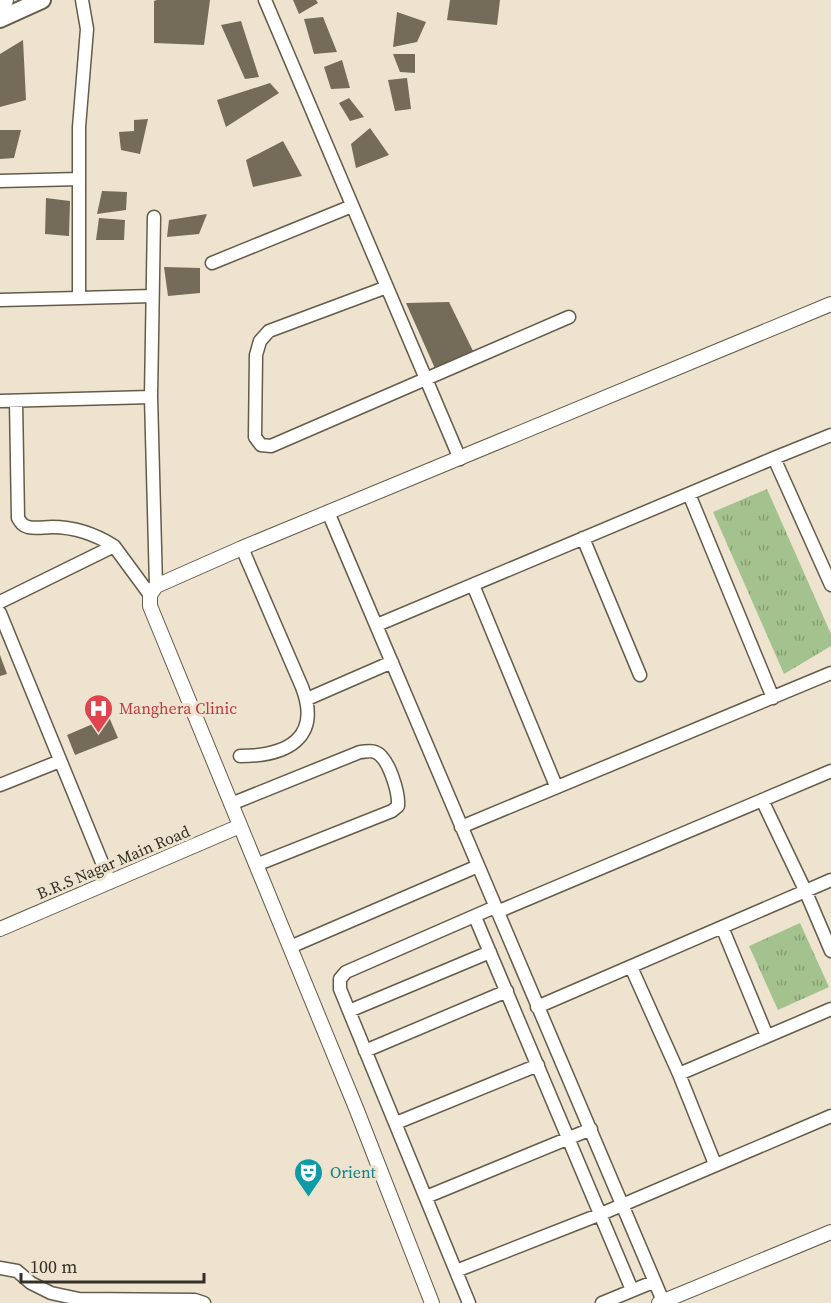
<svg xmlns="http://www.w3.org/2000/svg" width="831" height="1303" font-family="'Source Serif 4',serif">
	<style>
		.park { fill: url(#park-tufts) }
		.building { fill: #746b58 }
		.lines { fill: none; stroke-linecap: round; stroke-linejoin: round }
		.minor-casing { stroke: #645b49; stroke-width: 15 }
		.tertiary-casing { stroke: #645b49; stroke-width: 16 }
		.secondary-casing { stroke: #645b49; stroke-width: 20 }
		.trunk-casing { stroke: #645b49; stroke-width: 22 }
		.minor { stroke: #fff; stroke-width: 12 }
		.tertiary { stroke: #fff; stroke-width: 14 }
		.secondary { stroke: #fff; stroke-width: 16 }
		.trunk { stroke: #fff; stroke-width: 20 }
		.labels { text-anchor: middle; stroke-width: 6; stroke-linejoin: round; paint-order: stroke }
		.health-label { font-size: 16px; fill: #be3a42; stroke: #ede3ce; text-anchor: start }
		.street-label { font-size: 16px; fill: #343028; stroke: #ede3ce }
		.culture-label { font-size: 16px; fill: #0d838f; stroke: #ede3ce; text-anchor: start }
	</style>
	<defs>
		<pattern id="park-tufts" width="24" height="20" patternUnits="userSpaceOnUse" patternTransform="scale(1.5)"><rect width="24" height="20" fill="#a3c28d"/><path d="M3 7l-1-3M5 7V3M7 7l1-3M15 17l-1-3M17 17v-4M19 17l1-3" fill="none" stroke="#869e73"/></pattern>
	</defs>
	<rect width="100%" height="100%" fill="#ede3ce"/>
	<path class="park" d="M 767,489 L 831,634 L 831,646 L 784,674 L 713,512 Z
		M 800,923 L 829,987 L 778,1010 L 749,946 Z"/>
	<path class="building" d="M 157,0 L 210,0 L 204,45 L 154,43 L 154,1 Z
		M 293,0 L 316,0 L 318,3 L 299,14 Z
		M 450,0 L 500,0 L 497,25 L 447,20 Z
		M 397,12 L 426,22 L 417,42 L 393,47 Z
		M 323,17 L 337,52 L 314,54 L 304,19 Z
		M 241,21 L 259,77 L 245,79 L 221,25 Z
		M 23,40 L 26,100 L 0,107 L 0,54 Z
		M 393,54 L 415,54 L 415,73 L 400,72 Z
		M 342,60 L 350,88 L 331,89 L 324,67 Z
		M 407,78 L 411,109 L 395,111 L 388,80 Z
		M 270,83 L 279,93 L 226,127 L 217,100 Z
		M 349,98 L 364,117 L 350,121 L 339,103 Z
		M 148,119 L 140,154 L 121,150 L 119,132 L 134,131 L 134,120 Z
		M 370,128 L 389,155 L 356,168 L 351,144 Z
		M 0,130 L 21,130 L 14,158 L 0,159 Z
		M 283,141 L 302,176 L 253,187 L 246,160 Z
		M 102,191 L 127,192 L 126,210 L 97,214 Z
		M 46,198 L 70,201 L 69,236 L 45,234 Z
		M 207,214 L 199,234 L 167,237 L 169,220 Z
		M 99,218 L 125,220 L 124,240 L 96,240 Z
		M 164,267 L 200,268 L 200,293 L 168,296 Z
		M 449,302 L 475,355 L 437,373 L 406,303 Z
		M 0,655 L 7,674 L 0,676 Z
		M 109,717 L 118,738 L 75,755 L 67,735 Z"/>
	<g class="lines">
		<defs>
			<path id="minor" d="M 265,0 L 460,459
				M 0,181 L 79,179
				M 154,217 L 151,397 L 156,586
				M 212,263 L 352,206
				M 387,287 L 269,331 L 260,341 L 256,355 L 255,437 L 261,445 L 271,446 L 569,317
				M 79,298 L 152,296
				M 0,300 L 79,298 L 79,127 L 87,29 L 82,0
				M 0,401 L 151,397
				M 16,401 L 18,518 C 21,523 23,526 28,527 C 36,529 44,527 52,527 C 75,527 95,534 114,546
				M 774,458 L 831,585
				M 689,494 L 773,698
				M 328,512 L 663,1301
				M 583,538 L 640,675
				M 473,585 L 556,786
				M 0,602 L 114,546 L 150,595
				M 0,613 L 110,882
				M 377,625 L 774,458 L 831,435
				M 307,699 L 392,662
				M 240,756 C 286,756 322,739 302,687 L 242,548
				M 0,785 L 60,761
				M 762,800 L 805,890 L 831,951
				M 231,804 L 360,752 C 365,752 371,750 375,752 C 389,757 399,793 398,806 L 392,811 L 256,865
				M 461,827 L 831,673
				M 497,912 L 831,771
				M 475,917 L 632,1290
				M 722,927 L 767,1036
				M 290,947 L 478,866
				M 631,967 L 679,1074 L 715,1164
				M 537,1007 L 831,880
				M 349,1011 L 490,952
				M 365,1051 L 507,991
				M 679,1074 L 831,1009
				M 396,1123 L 538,1065
				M 426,1197 L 591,1129
				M 0,1268 L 17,1271 L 31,1283 L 51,1293 L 79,1299 L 195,1300 L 204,1303
				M 456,1271 L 601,1214 L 831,1116
				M 469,1303 L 349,1011 L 340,989 L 340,979 L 346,972 L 495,907
				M 602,1303 L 653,1282"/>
			<path id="tertiary" d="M 0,929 L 240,826
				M 432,1303 L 356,1108 L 150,606 L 150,595 L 156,586 L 242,548 L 831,304
				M 659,1303 L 831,1232"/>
			<path id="secondary" d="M 0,19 L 42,0"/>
			<path id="trunk" d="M 0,1 L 3,0"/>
		</defs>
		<use href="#minor" class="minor-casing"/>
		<use href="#tertiary" class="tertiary-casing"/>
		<use href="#secondary" class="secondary-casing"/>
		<use href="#trunk" class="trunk-casing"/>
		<use href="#minor" class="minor"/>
		<use href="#tertiary" class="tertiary"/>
		<use href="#secondary" class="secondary"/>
		<use href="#trunk" class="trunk"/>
	</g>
	<defs>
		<symbol id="hospital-pin" viewBox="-11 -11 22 30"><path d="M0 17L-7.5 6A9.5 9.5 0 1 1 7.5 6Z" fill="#e0444e" stroke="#ede3ce"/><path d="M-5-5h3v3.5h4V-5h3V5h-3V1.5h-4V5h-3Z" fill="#fff"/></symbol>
		<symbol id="theatre-pin" viewBox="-11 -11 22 30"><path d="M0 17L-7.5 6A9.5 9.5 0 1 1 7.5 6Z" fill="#0f9aa8" stroke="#ede3ce"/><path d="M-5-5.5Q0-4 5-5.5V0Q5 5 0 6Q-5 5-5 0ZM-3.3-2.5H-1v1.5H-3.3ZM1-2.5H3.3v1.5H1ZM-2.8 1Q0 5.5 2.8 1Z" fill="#fff"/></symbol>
	</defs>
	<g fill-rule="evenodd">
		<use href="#hospital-pin" x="82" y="692" width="33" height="45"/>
		<use href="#theatre-pin" x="292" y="1156" width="33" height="45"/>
	</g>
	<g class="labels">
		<g class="health-label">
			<text x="119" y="714">Manghera Clinic</text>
		</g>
		<g class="street-label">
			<text transform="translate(113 862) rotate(-23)" y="6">B.R.S Nagar Main Road</text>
		</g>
		<g class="culture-label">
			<text x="330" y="1178">Orient</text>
		</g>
	</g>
	<path d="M21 1273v9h183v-9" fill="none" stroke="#343028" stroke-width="3"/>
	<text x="30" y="1273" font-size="18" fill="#343028" stroke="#ede3ce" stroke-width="4.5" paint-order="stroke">100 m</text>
</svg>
